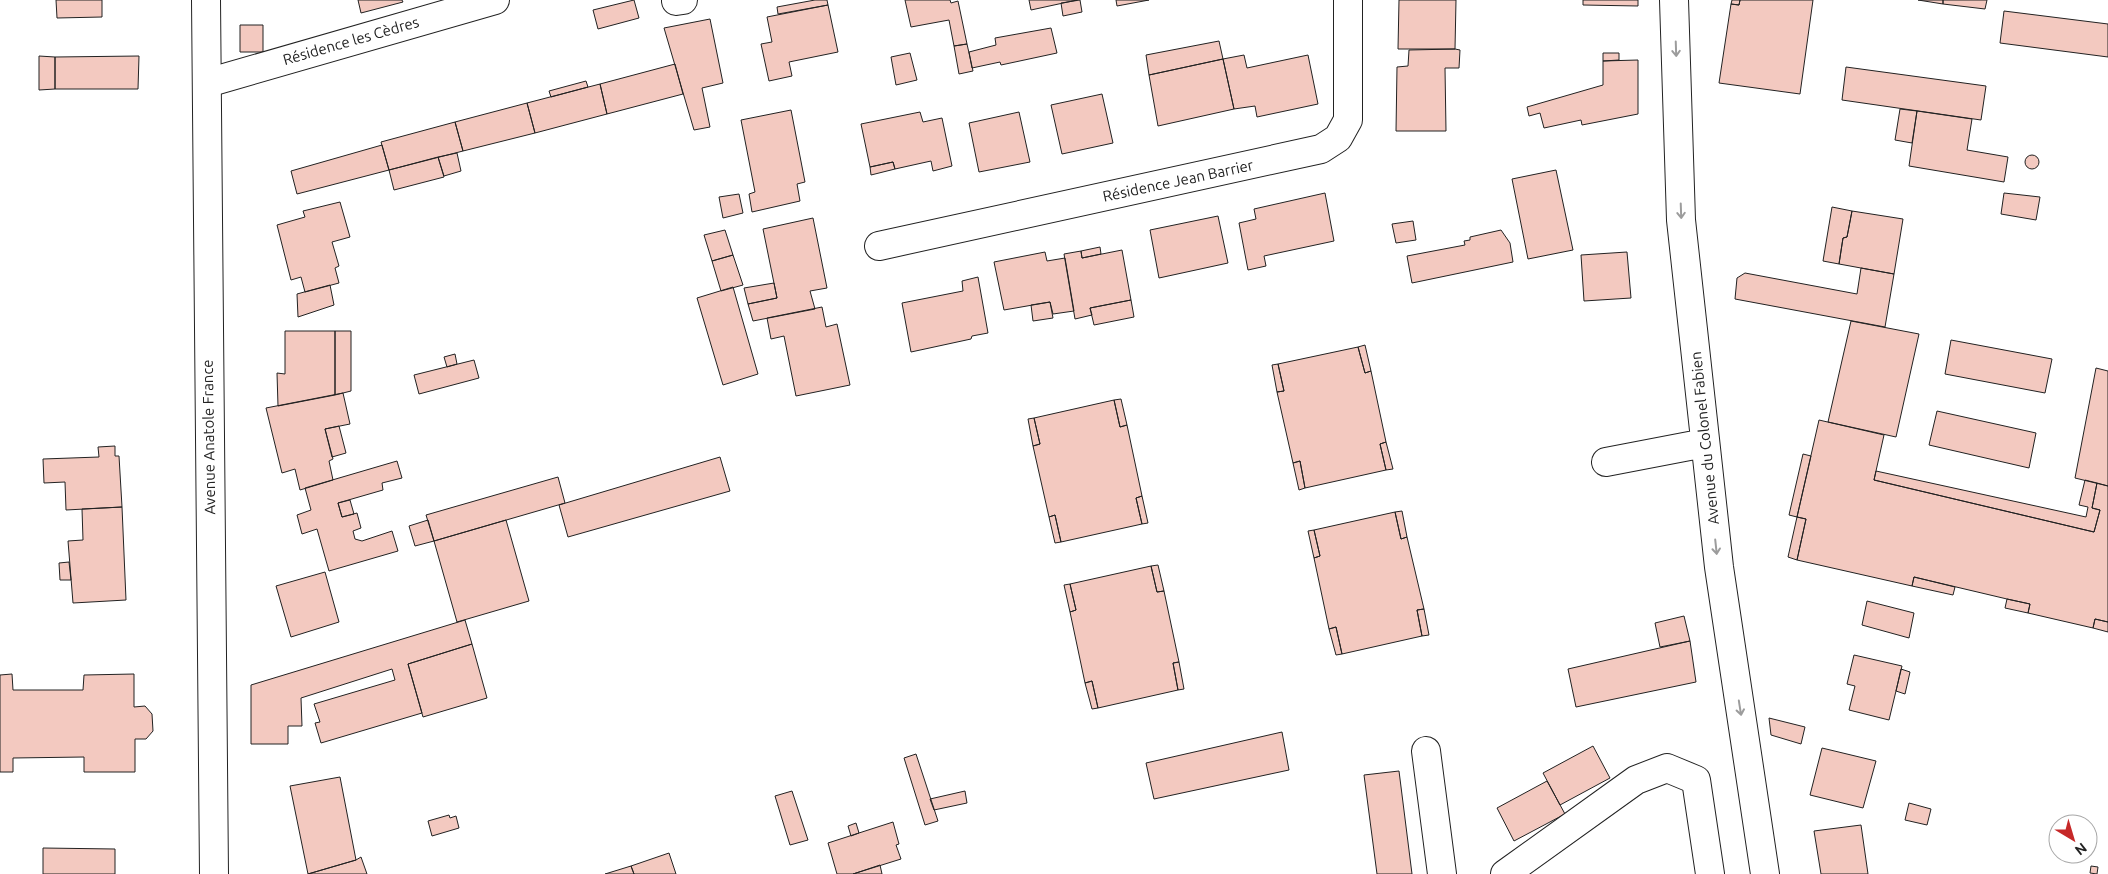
<svg xmlns="http://www.w3.org/2000/svg" width="2108" height="874" font-family="Ubuntu,sans-serif">
	<style>
		.building { fill: #f3c9c0; stroke: #222 }
		.lines { fill: none; stroke-linecap: round; stroke-linejoin: round }
		.minor-casing { stroke: #222; stroke-width: 30 }
		.major-casing { stroke: #222; stroke-width: 30 }
		.minor { stroke: #fff; stroke-width: 28 }
		.major { stroke: #fff; stroke-width: 28 }
		.oneway { stroke: #9c9c9c }
		.labels { text-anchor: middle; stroke-width: 4; stroke-linejoin: round; paint-order: stroke }
		.street-label { font-size: 15px; fill: #222; stroke: #fff }
	</style>
	<rect width="100%" height="100%" fill="#fff"/>
	<path class="building" d="M 56,0 L 102,0 L 102,17 L 57,18 Z
		M 358,0 L 402,0 L 403,2 L 361,13 Z
		M 634,0 L 639,18 L 598,29 L 593,10 Z
		M 815,0 L 827,0 L 828,5 L 778,14 L 777,7 Z
		M 905,0 L 950,0 L 951,3 L 958,1 L 967,44 L 954,46 L 949,20 L 911,27 Z
		M 1029,0 L 1077,0 L 1031,10 Z
		M 1080,0 L 1082,12 L 1063,16 L 1061,3 Z
		M 1116,0 L 1149,0 L 1117,6 Z
		M 1399,0 L 1456,0 L 1455,49 L 1398,49 Z
		M 1583,0 L 1638,0 L 1638,6 L 1583,5 Z
		M 1732,0 L 1740,0 L 1739,5 L 1731,4 Z
		M 1740,0 L 1813,0 L 1800,94 L 1719,83 L 1731,4 L 1739,5 Z
		M 1918,0 L 1943,0 L 1943,4 Z
		M 1943,0 L 1987,0 L 1985,9 L 1943,4 Z
		M 828,5 L 838,52 L 789,62 L 792,76 L 769,81 L 761,44 L 772,42 L 767,17 Z
		M 2004,11 L 2108,24 L 2108,57 L 2000,43 Z
		M 710,19 L 723,83 L 702,88 L 710,127 L 694,130 L 664,28 Z
		M 240,25 L 263,25 L 263,52 L 240,52 Z
		M 1051,28 L 1057,53 L 1001,65 L 1000,62 L 972,68 L 969,52 L 996,45 L 995,38 Z
		M 1219,41 L 1223,59 L 1149,75 L 1146,55 Z
		M 967,44 L 973,71 L 959,74 L 954,46 Z
		M 1455,49 L 1460,50 L 1459,68 L 1445,68 L 1446,131 L 1396,131 L 1397,67 L 1408,66 L 1409,50 Z
		M 910,53 L 917,80 L 896,85 L 891,57 Z
		M 1603,53 L 1619,53 L 1619,60 L 1603,61 Z
		M 1244,55 L 1247,68 L 1308,55 L 1318,104 L 1257,117 L 1255,106 L 1234,109 L 1223,59 Z
		M 39,56 L 55,57 L 55,89 L 39,90 Z
		M 139,56 L 138,89 L 55,89 L 55,57 Z
		M 1223,59 L 1234,109 L 1158,126 L 1149,75 Z
		M 1638,60 L 1638,114 L 1582,125 L 1581,120 L 1544,128 L 1540,113 L 1529,116 L 1527,107 L 1603,85 L 1603,61 Z
		M 675,64 L 683,94 L 607,114 L 600,84 Z
		M 1846,67 L 1986,86 L 1981,120 L 1842,100 Z
		M 586,81 L 588,87 L 551,97 L 549,91 Z
		M 600,84 L 607,114 L 535,133 L 527,103 Z
		M 1102,94 L 1113,143 L 1062,154 L 1051,105 Z
		M 527,103 L 535,133 L 463,151 L 455,122 Z
		M 1900,109 L 1917,111 L 1912,143 L 1895,140 Z
		M 791,110 L 805,182 L 797,184 L 800,201 L 752,212 L 749,194 L 755,192 L 741,120 Z
		M 1917,111 L 1972,119 L 1967,150 L 2008,157 L 2004,182 L 1909,166 Z
		M 920,112 L 923,122 L 942,118 L 952,166 L 933,171 L 931,161 L 895,169 L 893,162 L 870,167 L 861,124 Z
		M 1019,112 L 1030,162 L 979,172 L 969,123 Z
		M 455,122 L 463,151 L 389,170 L 381,142 Z
		M 382,145 L 389,170 L 297,194 L 291,171 Z
		M 457,153 L 461,171 L 444,176 L 438,157 Z
		M2025 162a7 7 0 1 1 14 0a7 7 0 1 1-14 0Z
		M 438,157 L 444,177 L 394,190 L 389,170 Z
		M 893,162 L 895,169 L 871,175 L 870,167 Z
		M 1556,170 L 1573,250 L 1528,259 L 1512,179 Z
		M 1325,193 L 1334,241 L 1264,256 L 1266,266 L 1248,270 L 1239,223 L 1256,219 L 1254,209 Z
		M 2004,193 L 2040,197 L 2036,220 L 2001,214 Z
		M 739,194 L 743,213 L 723,218 L 719,197 Z
		M 340,202 L 350,237 L 332,242 L 339,266 L 335,268 L 339,283 L 305,292 L 301,277 L 291,280 L 277,225 L 305,217 L 303,211 Z
		M 1832,207 L 1852,211 L 1847,237 L 1843,238 L 1839,264 L 1823,261 Z
		M 1852,211 L 1903,219 L 1894,274 L 1839,264 L 1843,238 L 1847,237 Z
		M 1218,216 L 1228,263 L 1159,278 L 1150,230 Z
		M 813,218 L 827,288 L 810,291 L 815,309 L 753,321 L 748,304 L 777,298 L 763,229 Z
		M 1413,221 L 1416,240 L 1396,243 L 1392,224 Z
		M 725,230 L 733,255 L 712,261 L 704,235 Z
		M 1501,230 L 1510,243 L 1513,262 L 1412,283 L 1407,256 L 1465,245 L 1464,241 L 1470,240 L 1470,237 Z
		M 1100,247 L 1101,254 L 1082,258 L 1081,251 Z
		M 1122,250 L 1131,300 L 1090,308 L 1092,315 L 1075,319 L 1064,254 L 1081,251 L 1082,258 Z
		M 1045,252 L 1047,261 L 1065,258 L 1074,311 L 1053,314 L 1050,302 L 1004,310 L 994,262 Z
		M 1627,252 L 1631,298 L 1584,301 L 1581,255 Z
		M 733,255 L 743,285 L 721,291 L 712,261 Z
		M 1861,268 L 1894,274 L 1885,327 L 1735,299 L 1737,278 L 1745,273 L 1857,294 Z
		M 978,277 L 988,333 L 972,336 L 971,339 L 911,352 L 902,303 L 963,291 L 962,281 Z
		M 774,283 L 777,298 L 748,304 L 744,288 Z
		M 330,285 L 334,305 L 298,317 L 297,294 Z
		M 733,287 L 758,374 L 723,385 L 697,298 Z
		M 1131,300 L 1134,317 L 1094,325 L 1090,308 Z
		M 1050,302 L 1053,318 L 1033,321 L 1031,305 Z
		M 822,307 L 826,327 L 837,324 L 850,385 L 796,396 L 784,336 L 771,339 L 767,318 Z
		M 1851,321 L 1919,334 L 1896,437 L 1828,422 Z
		M 285,331 L 335,331 L 335,395 L 278,406 L 277,373 L 285,374 Z
		M 335,331 L 351,331 L 351,391 L 335,395 Z
		M 1951,340 L 2052,359 L 2045,393 L 1945,374 Z
		M 1365,345 L 1371,371 L 1365,373 L 1358,347 Z
		M 1358,347 L 1365,373 L 1371,371 L 1386,442 L 1380,444 L 1386,470 L 1305,488 L 1300,461 L 1293,463 L 1277,392 L 1284,391 L 1278,364 Z
		M 455,354 L 457,364 L 447,367 L 444,357 Z
		M 474,360 L 479,378 L 419,394 L 414,375 Z
		M 1278,364 L 1284,391 L 1277,392 L 1272,365 Z
		M 2096,368 L 2108,371 L 2108,486 L 2075,478 Z
		M 343,393 L 350,424 L 325,429 L 333,459 L 329,461 L 333,480 L 300,490 L 295,469 L 282,473 L 266,408 Z
		M 1121,399 L 1127,425 L 1120,427 L 1114,400 Z
		M 1114,400 L 1120,427 L 1127,425 L 1142,496 L 1136,498 L 1142,524 L 1061,542 L 1055,515 L 1049,517 L 1033,446 L 1040,444 L 1034,418 Z
		M 1937,411 L 2036,433 L 2029,468 L 1929,445 Z
		M 1034,418 L 1040,444 L 1033,446 L 1028,419 Z
		M 1819,420 L 1884,435 L 1874,480 L 2094,532 L 2100,510 L 2092,508 L 2097,483 L 2108,486 L 2108,622 L 2095,619 L 2093,628 L 2028,613 L 2030,604 L 2007,599 L 1914,577 L 1912,586 L 1797,560 L 1806,519 L 1797,517 Z
		M 339,426 L 346,453 L 332,457 L 325,429 Z
		M 1386,442 L 1393,469 L 1386,470 L 1380,444 Z
		M 115,446 L 115,456 L 119,456 L 122,507 L 66,510 L 65,482 L 44,483 L 43,459 L 99,457 L 98,447 Z
		M 1803,454 L 1811,456 L 1797,517 L 1789,515 Z
		M 720,457 L 730,491 L 568,537 L 559,505 Z
		M 397,461 L 402,478 L 382,483 L 383,490 L 338,503 L 342,517 L 357,513 L 361,528 L 353,531 L 355,539 L 362,541 L 392,531 L 398,551 L 329,571 L 317,529 L 302,534 L 297,515 L 311,510 L 305,488 Z
		M 1300,461 L 1305,488 L 1299,490 L 1293,463 Z
		M 1876,471 L 2086,517 L 2088,507 L 2079,505 L 2085,480 L 2097,483 L 2092,508 L 2100,510 L 2094,532 L 1874,480 Z
		M 558,477 L 565,503 L 434,541 L 426,515 Z
		M 1142,496 L 1148,523 L 1142,524 L 1136,498 Z
		M 350,500 L 354,514 L 342,517 L 338,503 Z
		M 122,507 L 126,600 L 73,603 L 68,541 L 83,540 L 82,509 Z
		M 1402,511 L 1407,537 L 1401,539 L 1395,512 Z
		M 1395,512 L 1401,539 L 1407,537 L 1424,609 L 1417,610 L 1422,636 L 1342,654 L 1336,627 L 1329,629 L 1314,558 L 1320,556 L 1314,530 Z
		M 1055,515 L 1061,542 L 1055,543 L 1049,517 Z
		M 1797,517 L 1806,519 L 1797,560 L 1788,557 Z
		M 428,520 L 434,541 L 415,546 L 409,526 Z
		M 506,520 L 529,601 L 457,622 L 434,541 Z
		M 1314,530 L 1320,556 L 1314,558 L 1308,531 Z
		M 69,562 L 71,580 L 60,580 L 59,563 Z
		M 1158,565 L 1164,591 L 1157,592 L 1151,566 Z
		M 1151,566 L 1157,592 L 1164,591 L 1179,662 L 1173,663 L 1178,690 L 1098,708 L 1092,681 L 1085,683 L 1070,612 L 1076,610 L 1070,584 Z
		M 325,572 L 339,622 L 291,637 L 276,586 Z
		M 1914,577 L 1955,587 L 1953,595 L 1912,586 Z
		M 1070,584 L 1076,610 L 1070,612 L 1064,585 Z
		M 2007,599 L 2030,604 L 2028,613 L 2005,608 Z
		M 1867,601 L 1914,613 L 1909,638 L 1862,625 Z
		M 1424,609 L 1429,635 L 1422,636 L 1417,610 Z
		M 1684,616 L 1690,641 L 1660,647 L 1655,623 Z
		M 2095,619 L 2108,622 L 2108,632 L 2093,628 Z
		M 465,620 L 472,644 L 408,664 L 422,713 L 321,743 L 315,723 L 320,722 L 314,704 L 395,680 L 392,669 L 301,698 L 302,726 L 288,726 L 288,744 L 251,744 L 251,685 Z
		M 1336,627 L 1342,654 L 1336,655 L 1329,629 Z
		M 1690,641 L 1696,682 L 1576,707 L 1568,669 Z
		M 472,644 L 487,698 L 423,717 L 408,664 Z
		M 1854,655 L 1902,666 L 1889,720 L 1849,710 L 1855,686 L 1847,684 Z
		M 1179,662 L 1184,689 L 1178,690 L 1173,663 Z
		M 1901,669 L 1910,672 L 1905,694 L 1896,691 Z
		M 12,674 L 13,690 L 83,690 L 84,675 L 134,674 L 134,707 L 145,706 L 152,714 L 153,731 L 146,739 L 135,739 L 135,772 L 84,772 L 84,757 L 13,758 L 13,772 L 0,772 L 0,675 Z
		M 1092,681 L 1098,708 L 1092,709 L 1085,683 Z
		M 1769,718 L 1805,727 L 1801,744 L 1771,735 Z
		M 1282,732 L 1289,770 L 1154,799 L 1146,763 Z
		M 1593,746 L 1610,778 L 1560,805 L 1543,773 Z
		M 1822,748 L 1876,761 L 1863,808 L 1810,795 Z
		M 916,754 L 938,821 L 925,825 L 904,758 Z
		M 1399,771 L 1412,874 L 1377,874 L 1364,775 Z
		M 340,777 L 356,860 L 308,874 L 290,786 Z
		M 1547,781 L 1565,814 L 1514,841 L 1497,808 Z
		M 792,791 L 808,840 L 790,845 L 775,796 Z
		M 965,791 L 967,803 L 934,810 L 930,799 Z
		M 1909,803 L 1931,809 L 1927,825 L 1905,820 Z
		M 449,815 L 450,818 L 456,816 L 459,828 L 432,836 L 428,821 Z
		M 893,822 L 899,844 L 896,845 L 901,859 L 853,874 L 837,874 L 828,843 Z
		M 856,823 L 859,833 L 851,836 L 848,826 Z
		M 1861,825 L 1868,874 L 1821,874 L 1814,831 Z
		M 43,848 L 115,849 L 115,874 L 43,874 Z
		M 669,853 L 676,874 L 634,874 L 631,866 Z
		M 361,857 L 367,874 L 308,874 L 356,860 Z
		M 880,865 L 882,874 L 853,874 Z
		M 631,866 L 634,874 L 605,874 Z
		M 2091,866 L 2098,867 L 2097,874 L 2090,873 Z"/>
	<g class="lines">
		<defs>
			<path id="minor" d="M 1674,0 L 1681,220 L 1719,567 L 1765,874
				M 676,1 L 683,0
				M 207,83 L 495,0
				M 879,246 L 1321,149 L 1338,138 L 1348,120 L 1348,0
				M 1606,462 L 1705,443
				M 1426,751 L 1442,874
				M 1505,874 L 1636,780 L 1667,768 L 1696,780 L 1710,874"/>
			<path id="major" d="M 206,0 L 214,874"/>
		</defs>
		<use href="#minor" class="minor-casing"/>
		<use href="#major" class="major-casing"/>
		<use href="#minor" class="minor"/>
		<use href="#major" class="major"/>
	</g>
	<defs><path id="oneway-shaft" d="M-6 0H5M1.5-3L5.5 0L1.5 3" fill="none" stroke-width="1.6" stroke-linecap="round" stroke-linejoin="round" transform="scale(1.25)"/></defs>
	<g class="oneway">
		<use href="#oneway-shaft" transform="translate(1676 49) rotate(88)"/>
		<use href="#oneway-shaft" transform="translate(1681 211) rotate(88)"/>
		<use href="#oneway-shaft" transform="translate(1716 547) rotate(84)"/>
		<use href="#oneway-shaft" transform="translate(1740 708) rotate(81)"/>
	</g>
	<g class="labels">
		<g class="street-label">
			<text transform="translate(351 41) rotate(-16)" y="5">Résidence les Cèdres</text>
			<text transform="translate(1178 181) rotate(-12)" y="5">Résidence Jean Barrier</text>
			<text transform="translate(209 437) rotate(-91)" y="5">Avenue Anatole France</text>
			<text transform="translate(1705 438) rotate(-96)" y="5">Avenue du Colonel Fabien</text>
		</g>
	</g>
	<g transform="translate(2073 839) rotate(142)"><circle r="24" fill="#ffffff" stroke="#a7a7a7"/>
	<path d="M0-4L9 19L0 12L-9 19Z" fill="#c62828"/>
	<text y="-8" font-size="14" font-weight="bold" text-anchor="middle" fill="#222222">N</text>
	</g>
</svg>
